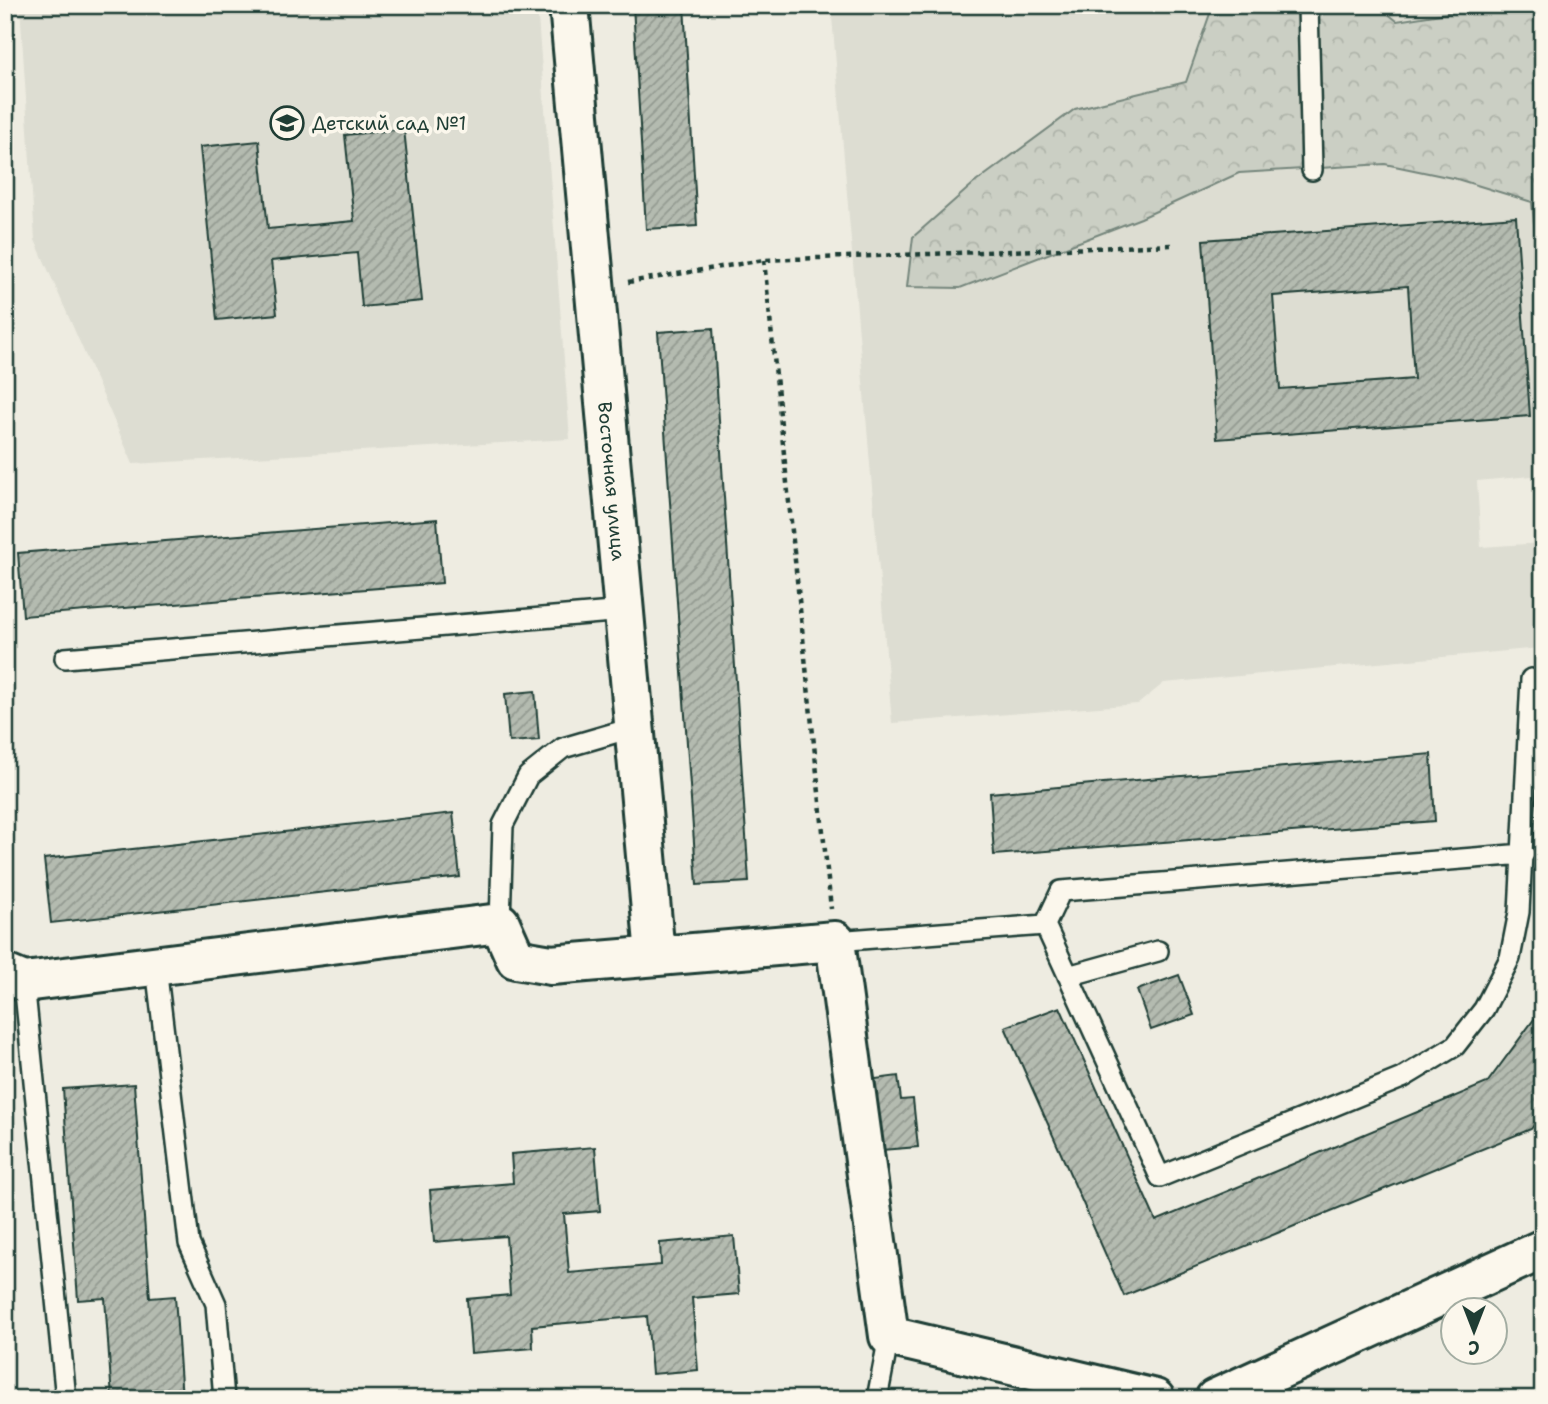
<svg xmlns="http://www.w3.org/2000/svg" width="1548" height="1404" font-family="'Shantell Sans',sans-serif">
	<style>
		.built { fill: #ddddd2 }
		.forest { fill: url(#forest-crowns); stroke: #75867c; stroke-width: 2 }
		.building { fill: url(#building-hatch); stroke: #1f3d34; stroke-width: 2; fill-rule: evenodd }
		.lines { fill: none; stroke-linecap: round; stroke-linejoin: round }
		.service-casing { stroke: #1f3d34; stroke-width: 24 }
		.minor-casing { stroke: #1f3d34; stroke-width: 44 }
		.path { stroke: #1f3d34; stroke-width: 4.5; stroke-dasharray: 5 5; stroke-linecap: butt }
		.service { stroke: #fbf7ec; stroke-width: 19 }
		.minor { stroke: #fbf7ec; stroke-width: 38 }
		.labels { text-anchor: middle; stroke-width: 7; stroke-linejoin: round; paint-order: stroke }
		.poi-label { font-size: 19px; fill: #1f3d34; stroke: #fbf7ec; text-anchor: start }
		.street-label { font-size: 19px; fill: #1f3d34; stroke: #fbf7ec }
	</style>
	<defs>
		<pattern id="forest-crowns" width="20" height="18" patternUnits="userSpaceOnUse" patternTransform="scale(1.75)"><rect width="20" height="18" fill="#cbcfc4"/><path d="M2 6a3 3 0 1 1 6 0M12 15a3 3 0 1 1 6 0" fill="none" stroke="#aeb3a9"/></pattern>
		<pattern id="building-hatch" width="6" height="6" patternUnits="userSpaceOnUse" patternTransform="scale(1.75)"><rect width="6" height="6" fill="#b4bbb0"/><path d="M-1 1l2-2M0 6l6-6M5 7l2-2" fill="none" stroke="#929990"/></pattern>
	</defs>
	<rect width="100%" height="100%" fill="#eeece1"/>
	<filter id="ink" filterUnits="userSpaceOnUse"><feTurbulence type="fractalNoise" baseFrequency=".0143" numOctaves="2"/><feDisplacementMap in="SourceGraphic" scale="14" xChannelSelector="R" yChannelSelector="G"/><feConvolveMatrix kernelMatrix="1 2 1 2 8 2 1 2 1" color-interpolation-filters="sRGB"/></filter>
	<g filter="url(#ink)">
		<path class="built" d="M 20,5 L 537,5 L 570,439 L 133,464 L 35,240 Z
			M 831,5 L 1543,5 L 1543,475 L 1477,481 L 1481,547 L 1543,543 L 1543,643 L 1539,648 L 1164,683 L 1138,704 L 892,723 Z"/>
		<path class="forest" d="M 1213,5 L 1377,5 L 1397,21 L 1497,5 L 1543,5 L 1543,324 L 1532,202 L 1457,179 L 1385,164 L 1239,173 L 1141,218 L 960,288 L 907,287 L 913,237 L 973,184 L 1075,109 L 1186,82 Z"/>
		<path class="building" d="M 633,5 L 684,5 L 697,226 L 646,229 Z
			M 404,129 L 422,301 L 362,307 L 357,253 L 271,261 L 277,314 L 217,320 L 200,147 L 259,141 L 268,229 L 354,221 L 345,135 Z
			M 1516,217 L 1530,416 L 1217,439 L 1203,240 ZM 1408,286 L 1414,379 L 1280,389 L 1273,296 Z
			M 713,328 L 749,882 L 697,885 L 658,332 Z
			M 437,519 L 442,583 L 23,616 L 18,553 Z
			M 535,691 L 539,740 L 509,742 L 505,694 Z
			M 1431,754 L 1435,821 L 994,855 L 990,793 Z
			M 453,813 L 460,877 L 51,923 L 44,859 Z
			M 1179,975 L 1194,1015 L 1151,1030 L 1137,990 Z
			M 1060,1007 L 1156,1221 L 1487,1083 L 1543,1007 L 1543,1113 L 1531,1129 L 1124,1296 L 1005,1027 Z
			M 898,1076 L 901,1100 L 913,1099 L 918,1147 L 882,1150 L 875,1079 Z
			M 134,1084 L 150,1298 L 175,1296 L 182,1399 L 112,1399 L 105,1298 L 78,1300 L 63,1089 Z
			M 595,1147 L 600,1211 L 564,1214 L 569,1273 L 661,1265 L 660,1243 L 734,1236 L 739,1294 L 692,1298 L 698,1370 L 652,1374 L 647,1316 L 532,1326 L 533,1348 L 471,1353 L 467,1299 L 510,1295 L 506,1236 L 434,1242 L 430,1190 L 513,1183 L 511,1154 Z"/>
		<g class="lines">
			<defs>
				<path id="service" d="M 1308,5 L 1312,170
					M 65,658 L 624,611
					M 500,923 L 503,825 L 528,776 L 563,748 L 635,727
					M 1045,925 L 1160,1177 L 1402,1078 L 1455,1046 L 1484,1009 L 1510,958 L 1519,912 L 1531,679
					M 835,941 L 1045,925 L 1061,891 L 1524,854
					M 156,967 L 189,1243 L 216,1304 L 224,1399
					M 1068,976 L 1158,951
					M 24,982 L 66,1399
					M 877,1399 L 889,1336"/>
				<g id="minor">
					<path id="s1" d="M 569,5 L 655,955"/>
					<path d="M 5,974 L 24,982 L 500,923 L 516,959 L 551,965 L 835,941 L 889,1336 L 1155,1399"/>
					<path d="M 1215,1399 L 1543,1249"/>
				</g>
			</defs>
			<use href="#service" class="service-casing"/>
			<use href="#minor" class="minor-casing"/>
			<path class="path" d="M 764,260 L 831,909
				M 628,282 L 764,260 L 1174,245"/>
			<use href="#service" class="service"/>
			<use href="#minor" class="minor"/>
		</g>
	</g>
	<defs>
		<symbol id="school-ring" viewBox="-11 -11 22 22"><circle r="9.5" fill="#fbf7ec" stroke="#1f3d34" stroke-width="1.5"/><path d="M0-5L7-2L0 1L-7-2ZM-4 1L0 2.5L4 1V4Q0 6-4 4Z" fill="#1f3d34"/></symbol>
	</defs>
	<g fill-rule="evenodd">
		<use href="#school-ring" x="268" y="104" width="38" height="38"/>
	</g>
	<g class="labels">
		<g class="poi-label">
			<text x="312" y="130">Детский сад №1</text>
		</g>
		<g class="street-label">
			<text dy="7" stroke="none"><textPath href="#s1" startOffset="478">Восточная улица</textPath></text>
		</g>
	</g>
	<rect width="1548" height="1404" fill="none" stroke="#fbf7ec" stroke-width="28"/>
	<rect x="14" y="14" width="1520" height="1376" fill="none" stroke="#1f3d34" stroke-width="2.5" filter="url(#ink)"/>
	<g transform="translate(1474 1331) rotate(180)"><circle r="33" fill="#fbf7ec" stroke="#a3ada2" stroke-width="2"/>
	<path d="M0-5L12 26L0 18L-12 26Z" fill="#1f3d34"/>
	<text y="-10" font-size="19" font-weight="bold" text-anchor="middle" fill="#1f3d34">С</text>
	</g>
</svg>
